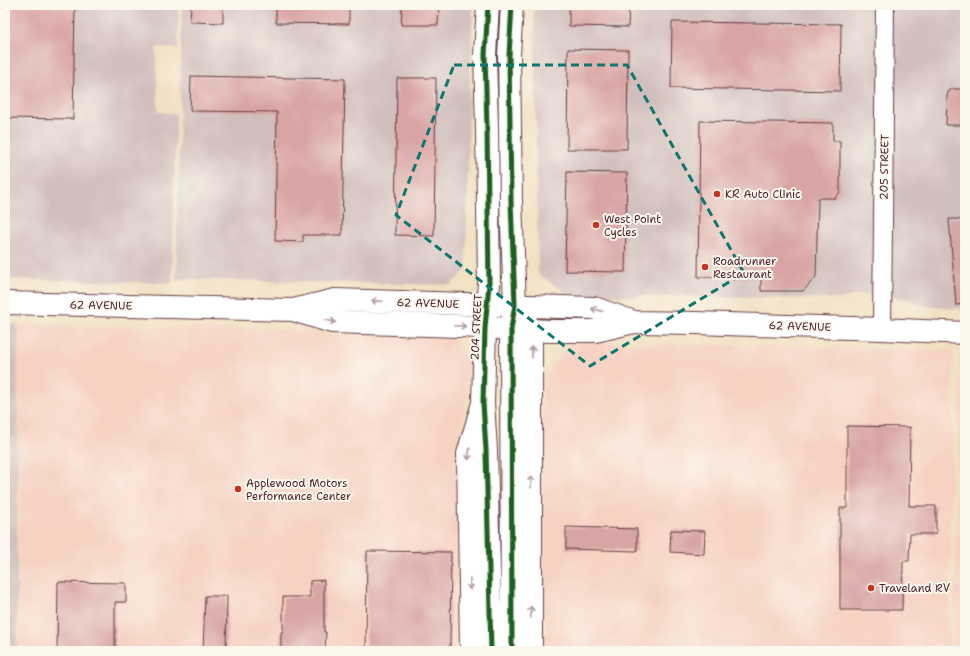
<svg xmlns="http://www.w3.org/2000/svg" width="970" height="656" font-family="'Shantell Sans',sans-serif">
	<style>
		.built { fill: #f6d2c3 }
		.industrial { fill: #d1bfbd }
		.building { fill: #d9a5a4 }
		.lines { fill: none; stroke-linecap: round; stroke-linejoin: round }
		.street-casing { stroke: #633c42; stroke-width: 20 }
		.secondary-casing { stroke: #633c42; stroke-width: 24 }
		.highway-casing { stroke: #633c42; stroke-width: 24 }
		.street { stroke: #fff; stroke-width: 18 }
		.secondary { stroke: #fff; stroke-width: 22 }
		.highway { stroke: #fff; stroke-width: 22 }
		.cycleway-casing { stroke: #fbf7ec; stroke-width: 8 }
		.cycleway { stroke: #1b5e20; stroke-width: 5 }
		.oneway { stroke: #ae9aa0 }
		.marked { fill: none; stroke: #0f766e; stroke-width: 3; stroke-dasharray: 8 5; stroke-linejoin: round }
		.poi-dot { fill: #c8321e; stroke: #fbf7ec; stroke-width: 1.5 }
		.labels { text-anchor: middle; stroke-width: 4; stroke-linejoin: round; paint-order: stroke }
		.street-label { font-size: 11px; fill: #4a1f2b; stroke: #fbf7ec }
		.poi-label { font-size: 11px; fill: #4a1f2b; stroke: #fbf7ec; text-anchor: start }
	</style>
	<rect width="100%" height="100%" fill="#fbf7ec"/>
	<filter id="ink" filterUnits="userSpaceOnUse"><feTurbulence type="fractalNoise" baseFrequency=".025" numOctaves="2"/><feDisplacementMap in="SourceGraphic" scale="8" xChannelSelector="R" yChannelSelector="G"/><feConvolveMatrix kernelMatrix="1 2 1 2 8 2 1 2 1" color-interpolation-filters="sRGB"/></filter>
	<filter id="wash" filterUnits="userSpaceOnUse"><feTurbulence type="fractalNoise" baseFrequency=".012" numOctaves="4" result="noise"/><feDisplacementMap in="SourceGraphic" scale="16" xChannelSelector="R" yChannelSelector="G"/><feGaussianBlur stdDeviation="0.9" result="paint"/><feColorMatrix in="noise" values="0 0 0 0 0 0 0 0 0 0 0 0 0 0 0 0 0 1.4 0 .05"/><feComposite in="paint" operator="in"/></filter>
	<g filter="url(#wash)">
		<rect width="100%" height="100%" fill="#f1e0c1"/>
		<path class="built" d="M 18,324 L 287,330 L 454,339 L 469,363 L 458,474 L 463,651 L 19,651 Z
			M 572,342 L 953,350 L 949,651 L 546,651 L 540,479 L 542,379 Z
			M 960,356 L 965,356 L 965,651 L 954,651 L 956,507 Z"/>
		<path class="industrial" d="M 5,5 L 178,5 L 178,49 L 156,47 L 158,112 L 176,114 L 172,283 L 5,279 Z
			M 182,5 L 473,5 L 469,105 L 466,270 L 451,285 L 176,279 Z
			M 534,5 L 965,5 L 965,309 L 929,307 L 908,299 L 860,294 L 839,299 L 568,295 L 538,274 Z
			M 5,324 L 18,324 L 17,651 L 5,651 Z"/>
		<g id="blocks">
			<path class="building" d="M 8,5 L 75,5 L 73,119 L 6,118 Z
				M 191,5 L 223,5 L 223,23 L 190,22 Z
				M 276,5 L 349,5 L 349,24 L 276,23 Z
				M 402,5 L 439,5 L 438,25 L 401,25 Z
				M 569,5 L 629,5 L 628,27 L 569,26 Z
				M 672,22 L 841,24 L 840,91 L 671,88 Z
				M 568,49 L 628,50 L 627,149 L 567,149 Z
				M 191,76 L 345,79 L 342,235 L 303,235 L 303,242 L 275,241 L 277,112 L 190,111 Z
				M 397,78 L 436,78 L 434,236 L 395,235 Z
				M 952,89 L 965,89 L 965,125 L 946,125 L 947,97 L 948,92 Z
				M 700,121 L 833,123 L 833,141 L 840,141 L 840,192 L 835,198 L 818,198 L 816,277 L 803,291 L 761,291 L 761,278 L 698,277 Z
				M 567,172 L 627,173 L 625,272 L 565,271 Z
				M 949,219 L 965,219 L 965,304 L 956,305 Z
				M 847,426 L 910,427 L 909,506 L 936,506 L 936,534 L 910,534 L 909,561 L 903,561 L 902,610 L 840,610 L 840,508 L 847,508 Z
				M 566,527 L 637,529 L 637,551 L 566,549 Z
				M 671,530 L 705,531 L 704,554 L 670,552 Z
				M 367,551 L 451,552 L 450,651 L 366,651 Z
				M 324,580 L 324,632 L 326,632 L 325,651 L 281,651 L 281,632 L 283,632 L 283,597 L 310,597 L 310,581 Z
				M 58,582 L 126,583 L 126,602 L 115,602 L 115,651 L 57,651 Z
				M 205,596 L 227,596 L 226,651 L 203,651 Z"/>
		</g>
	</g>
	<g filter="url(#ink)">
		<use href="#blocks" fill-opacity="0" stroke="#633c42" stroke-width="1"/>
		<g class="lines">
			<defs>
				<path id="street" d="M 882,329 L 885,5"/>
				<path id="secondary" d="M 488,5 L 485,55 L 487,127 L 489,284 L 485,328 L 483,403 L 486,450 L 491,651
					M 512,5 L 509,55 L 511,201 L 515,305 L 511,329 L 512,651
					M 5,303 L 293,310 L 335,300 L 594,308 L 634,322
					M 293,310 L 332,322 L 459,326 L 551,331 L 595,331 L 634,322 L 695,323 L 882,329 L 965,333"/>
				<path id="highway" d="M 515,305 L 531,330 L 531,651
					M 471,651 L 468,454 L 483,403"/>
			</defs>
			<use href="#street" class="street-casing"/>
			<use href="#secondary" class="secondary-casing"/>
			<use href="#highway" class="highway-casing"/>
			<use href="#street" class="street"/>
			<use href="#secondary" class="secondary"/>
			<use href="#highway" class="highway"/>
			<defs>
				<path id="cycleway" d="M 488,5 L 485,55 L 487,127 L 489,284 L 485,328 L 483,403 L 486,450 L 491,651
					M 512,5 L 509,55 L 511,201 L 515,305 L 511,329 L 512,651"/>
			</defs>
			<use href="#cycleway" class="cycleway-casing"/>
			<use href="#cycleway" class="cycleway"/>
		</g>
		<defs><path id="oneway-shaft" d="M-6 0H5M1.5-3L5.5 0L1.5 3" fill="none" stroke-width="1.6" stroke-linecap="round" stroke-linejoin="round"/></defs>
		<g class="oneway">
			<use href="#oneway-shaft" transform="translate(377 301) rotate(-178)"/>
			<use href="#oneway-shaft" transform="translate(597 310) rotate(-165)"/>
			<use href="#oneway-shaft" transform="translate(330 321) rotate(12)"/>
			<use href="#oneway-shaft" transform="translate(460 326) rotate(3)"/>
			<use href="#oneway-shaft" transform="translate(532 352) rotate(-90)"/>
			<use href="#oneway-shaft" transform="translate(469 454) rotate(98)"/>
			<use href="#oneway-shaft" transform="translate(531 482) rotate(-90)"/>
			<use href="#oneway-shaft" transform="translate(470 584) rotate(89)"/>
			<use href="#oneway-shaft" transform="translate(531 612) rotate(-90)"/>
		</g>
	</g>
	<path class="marked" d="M 454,65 L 627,65 L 744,273 L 590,366 L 396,215 Z"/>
	<g class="poi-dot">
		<circle cx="717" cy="194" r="4"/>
		<circle cx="596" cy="225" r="4"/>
		<circle cx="705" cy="267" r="4"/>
		<circle cx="238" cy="489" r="4"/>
		<circle cx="871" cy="588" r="4"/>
	</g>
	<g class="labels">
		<g class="street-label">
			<text transform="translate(884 167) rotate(-89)" y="4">205 STREET</text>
			<text transform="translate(428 303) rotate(2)" y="4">62 AVENUE</text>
			<text transform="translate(101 305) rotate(1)" y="4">62 AVENUE</text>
			<text transform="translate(800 326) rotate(2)" y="4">62 AVENUE</text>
			<text transform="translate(476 327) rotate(-87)" y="4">204 STREET</text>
		</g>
		<g class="poi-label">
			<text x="725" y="198">KR Auto Clinic</text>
			<text x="604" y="223">West Point<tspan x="604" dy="13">Cycles</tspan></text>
			<text x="713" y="265">Roadrunner<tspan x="713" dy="13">Restaurant</tspan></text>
			<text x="246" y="487">Applewood Motors<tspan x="246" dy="13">Performance Center</tspan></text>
			<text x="879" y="592">Traveland RV</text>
		</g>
	</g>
	<rect width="970" height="656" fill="none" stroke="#fbf7ec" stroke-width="20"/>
</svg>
